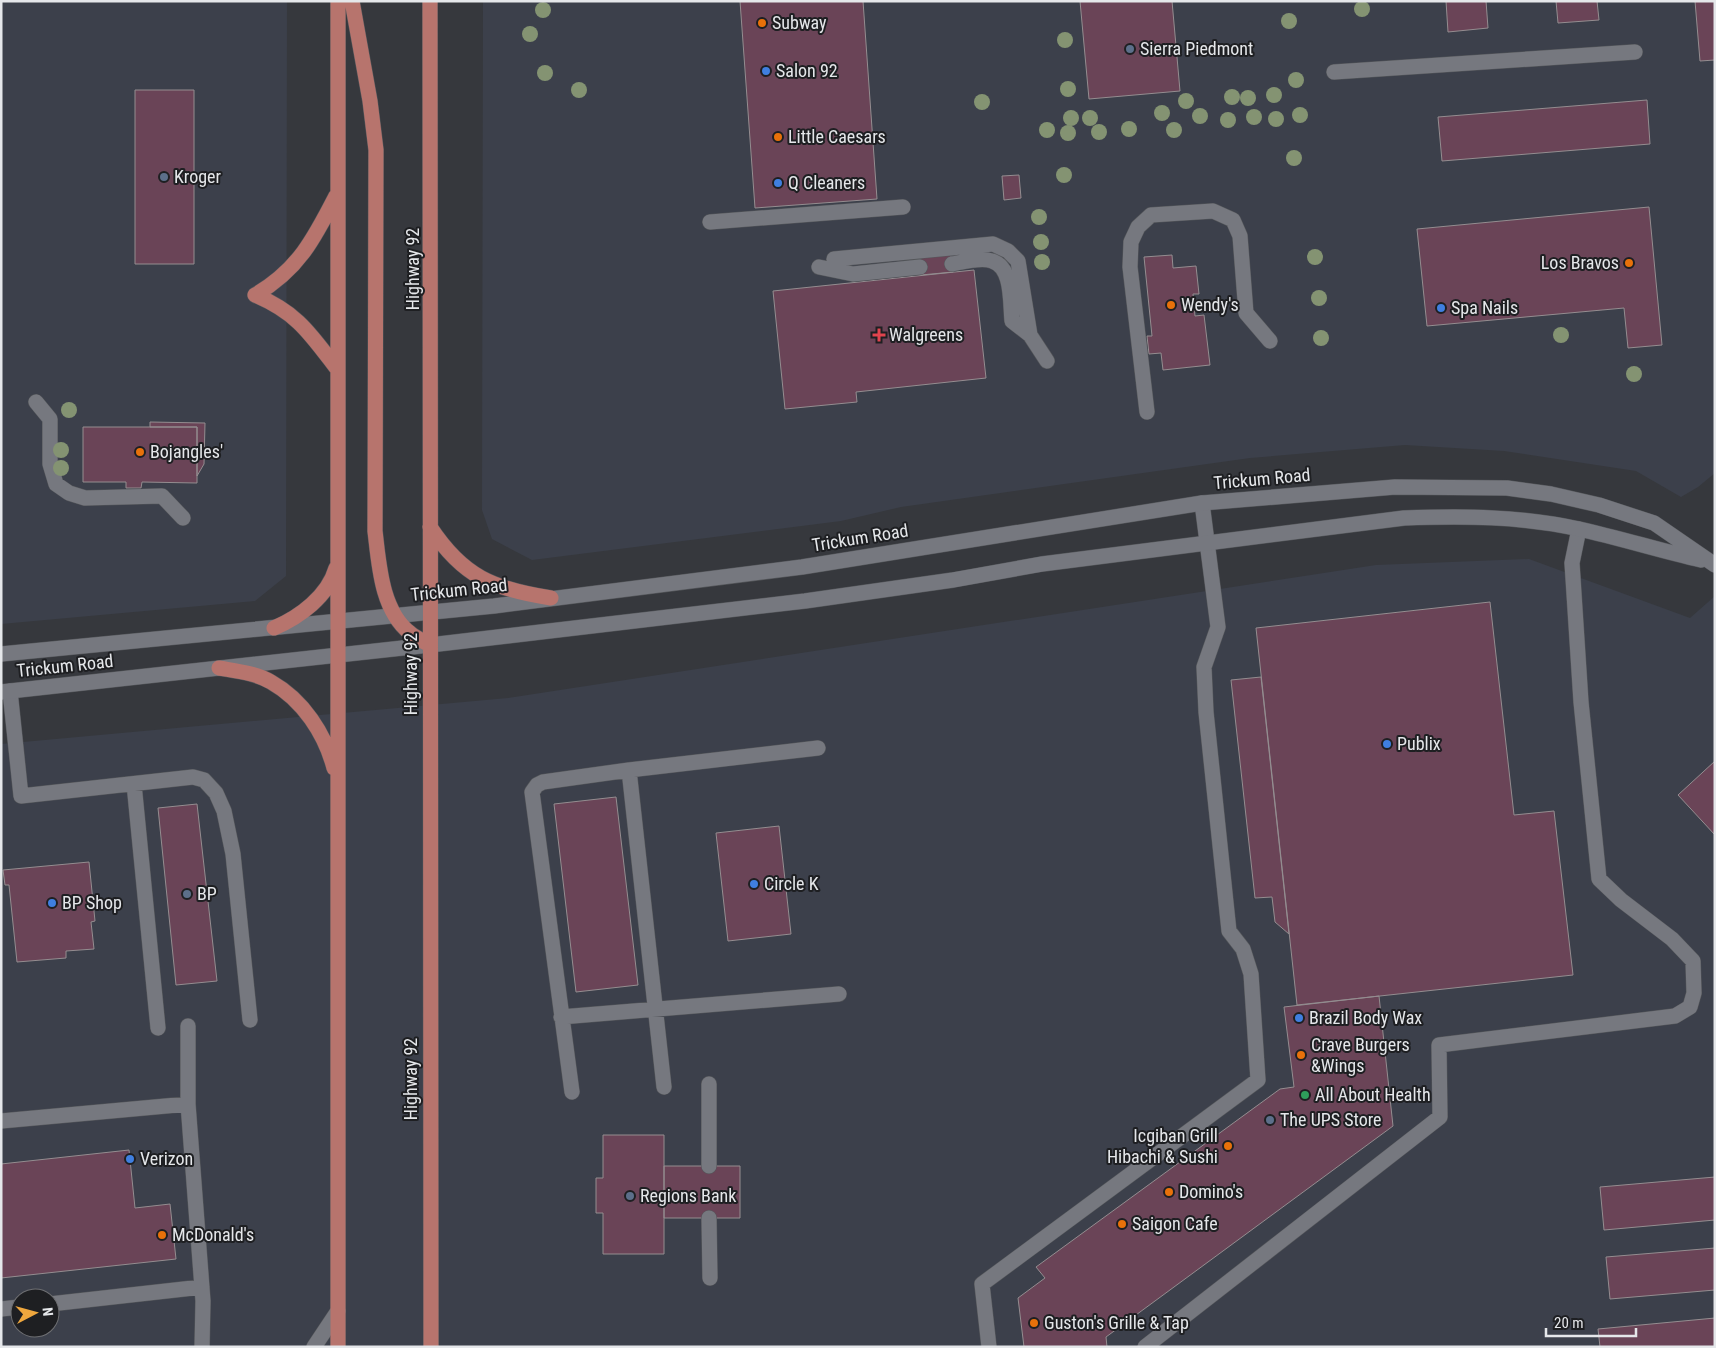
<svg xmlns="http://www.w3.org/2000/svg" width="1716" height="1348" font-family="'Roboto Condensed',sans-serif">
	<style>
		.built { fill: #3c404b; fill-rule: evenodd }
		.building { fill: #6a4457; stroke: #948d90 }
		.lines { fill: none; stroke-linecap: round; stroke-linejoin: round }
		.service-casing { stroke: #55575b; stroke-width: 16 }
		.tertiary-casing { stroke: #55575b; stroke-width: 16 }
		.primary-casing { stroke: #55575b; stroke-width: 16 }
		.service { stroke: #76787f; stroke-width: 15 }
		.tertiary { stroke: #76787f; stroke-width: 15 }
		.primary { stroke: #b7746d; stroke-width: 15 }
		.tree { fill: #849372 }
		.food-dot { fill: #e8710a; stroke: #1e1f22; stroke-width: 2 }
		.service-dot { fill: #5c6f8a; stroke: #1e1f22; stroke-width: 2 }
		.shop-dot { fill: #3f7fe0; stroke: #1e1f22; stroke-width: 2 }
		.health-dot { fill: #e0444e; stroke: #1e1f22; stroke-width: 2 }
		.leisure-dot { fill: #2e9e5b; stroke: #1e1f22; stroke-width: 2 }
		.labels { text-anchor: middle; stroke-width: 4; stroke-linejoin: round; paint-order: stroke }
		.poi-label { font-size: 18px; fill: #e5e7ea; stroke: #1e1f22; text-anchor: start }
		.street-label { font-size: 18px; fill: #e5e7ea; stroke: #1e1f22 }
	</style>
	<rect width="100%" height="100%" fill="#36383d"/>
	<path class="built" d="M 1,1 L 287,1 L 286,576 L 255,601 L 1,624 Z
		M 483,1 L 1715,1 L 1715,473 L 1698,487 L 1681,497 L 1636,471 L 1504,451 L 1405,445 L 1250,458 L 901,507 L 841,521 L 532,560 L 492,539 L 482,510 Z
		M 1529,559 L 1690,618 L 1715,596 L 1715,1347 L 1,1347 L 1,744 L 508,698 L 1376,565 ZM 20,1298 L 50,1298 L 50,1328 L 20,1328 Z"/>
	<path class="building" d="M 740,1 L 863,1 L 877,199 L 755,208 Z
		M 1080,1 L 1172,1 L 1180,91 L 1089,99 Z
		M 1446,1 L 1486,1 L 1488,28 L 1448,32 Z
		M 1556,1 L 1597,1 L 1599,20 L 1558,23 Z
		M 1695,1 L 1715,1 L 1715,60 L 1700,61 Z
		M 135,90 L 194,90 L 194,264 L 135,264 Z
		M 1647,100 L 1650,144 L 1442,161 L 1438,117 Z
		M 1019,175 L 1021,198 L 1004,200 L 1002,176 Z
		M 1649,207 L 1662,345 L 1628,348 L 1624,308 L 1427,326 L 1417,229 Z
		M 950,248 L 953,272 L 921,275 L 919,251 Z
		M 1172,255 L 1173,268 L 1196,266 L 1199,294 L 1193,294 L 1195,316 L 1204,315 L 1210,365 L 1163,370 L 1161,353 L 1149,354 L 1147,336 L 1152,336 L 1144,257 Z
		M 974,270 L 986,378 L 856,392 L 857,402 L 785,409 L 773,291 Z
		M 150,422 L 205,423 L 204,464 L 197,476 L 197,427 L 150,427 Z
		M 83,427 L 197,427 L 197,483 L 142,482 L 141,488 L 126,488 L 126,482 L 83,482 Z
		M 1490,602 L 1514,815 L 1554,811 L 1573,975 L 1297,1005 L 1256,628 Z
		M 1261,677 L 1289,934 L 1275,922 L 1272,897 L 1255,898 L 1231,680 Z
		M 1715,761 L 1715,835 L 1678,795 Z
		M 616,797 L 638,985 L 576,992 L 554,804 Z
		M 197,804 L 217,981 L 176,985 L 158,808 Z
		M 779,826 L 791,934 L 728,941 L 716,833 Z
		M 89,862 L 95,921 L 91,922 L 94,949 L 66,951 L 66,958 L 17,962 L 9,885 L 5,885 L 3,870 Z
		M 1379,996 L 1393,1126 L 1106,1337 L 1107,1347 L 1024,1347 L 1018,1298 L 1045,1278 L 1036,1267 L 1280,1089 L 1294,1087 L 1284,1007 Z
		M 603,1135 L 664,1135 L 664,1254 L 603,1254 L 603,1213 L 596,1213 L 596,1178 L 603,1178 Z
		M 129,1150 L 135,1208 L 170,1204 L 176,1259 L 1,1278 L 1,1164 Z
		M 664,1166 L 740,1166 L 740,1218 L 664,1218 Z
		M 1715,1177 L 1715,1220 L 1604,1230 L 1600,1187 Z
		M 1715,1248 L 1715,1290 L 1610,1299 L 1606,1257 Z
		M 1715,1318 L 1715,1347 L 1600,1347 L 1598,1329 Z"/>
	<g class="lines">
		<defs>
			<path id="service" d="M 1334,72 L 1635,52
				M 710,222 L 903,207
				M 834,259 L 993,244 L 1008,251 L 1018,261 L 1030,335 L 1047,361
				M 952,264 C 963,262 981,257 992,261 C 1013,267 1010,303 1012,321 L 1030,335
				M 819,267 L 853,274 L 920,267
				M 36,402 L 50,419 L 50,464 L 56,484 L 69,493 L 85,498 L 162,496 L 183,518
				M 1147,412 L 1130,267 L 1131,242 L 1138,227 L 1151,215 L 1213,211 L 1233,220 L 1240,236 L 1246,313 L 1270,341
				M 10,691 L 21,796 L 193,777 L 204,780 L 216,793 L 224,811 L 233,854 L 250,1020
				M 134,784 L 158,1028
				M 561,1017 L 839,994
				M 188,1026 L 188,1104 L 203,1301 L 202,1347
				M 709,1084 L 709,1166
				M 664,1087 L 629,770 L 818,748
				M 572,1092 L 532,792 L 537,785 L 543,782 L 629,770
				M 1,1121 L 188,1104
				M 709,1218 L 710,1278
				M 50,1304 L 202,1287
				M 1,1309 L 20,1307
				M 314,1347 L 338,1311
				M 989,1347 L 982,1284 L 1258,1080 L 1251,974 L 1243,949 L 1229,931 L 1206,712 L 1204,667 L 1218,627 L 1202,503
				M 1145,1347 L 1440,1117 L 1439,1045 L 1675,1016 L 1690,1007 L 1694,993 L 1693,961 L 1672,939 L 1621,900 L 1599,879 L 1581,702 L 1572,563 L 1579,529"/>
			<path id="tertiary" d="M 1,654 L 494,606 L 802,567 L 1202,503 L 1395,487 L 1507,488 L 1551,494 L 1599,505 L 1654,523 L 1715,565
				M 1,692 L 430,645 L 805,601 L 953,580 L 1042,564 L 1404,518 C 1463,516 1521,516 1579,529 C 1620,538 1661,551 1701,560"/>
			<path id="primary" d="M 352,1 L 370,101 L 376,150 L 375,531 C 379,564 381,610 410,633 C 416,638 423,641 430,645
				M 430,1 L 431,1347
				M 255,295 C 298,270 314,239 336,196
				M 255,295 C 298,313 311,335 338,370
				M 430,527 C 463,577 493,589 551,598
				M 274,628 C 300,617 328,596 336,568
				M 219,668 C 236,671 256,673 271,682 C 303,700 325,734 334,768
				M 338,1347 L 338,1"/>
		</defs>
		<use href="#service" class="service-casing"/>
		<use href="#tertiary" class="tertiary-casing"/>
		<use href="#primary" class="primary-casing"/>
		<use href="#service" class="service"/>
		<use href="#tertiary" class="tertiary"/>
		<use href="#primary" class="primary"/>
	</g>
	<g class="tree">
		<circle cx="1362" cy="9" r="8"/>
		<circle cx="543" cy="10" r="8"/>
		<circle cx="1289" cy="21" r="8"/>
		<circle cx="530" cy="34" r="8"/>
		<circle cx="1065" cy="40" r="8"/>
		<circle cx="545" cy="73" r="8"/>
		<circle cx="1296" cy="80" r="8"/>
		<circle cx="1068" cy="89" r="8"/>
		<circle cx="579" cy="90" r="8"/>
		<circle cx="1274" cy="95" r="8"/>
		<circle cx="1232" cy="97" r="8"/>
		<circle cx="1248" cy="98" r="8"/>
		<circle cx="1186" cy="101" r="8"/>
		<circle cx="982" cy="102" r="8"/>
		<circle cx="1162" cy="113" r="8"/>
		<circle cx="1300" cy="115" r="8"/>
		<circle cx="1200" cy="116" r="8"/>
		<circle cx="1254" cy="117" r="8"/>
		<circle cx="1071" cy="118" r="8"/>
		<circle cx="1090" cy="118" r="8"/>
		<circle cx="1276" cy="119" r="8"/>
		<circle cx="1228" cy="120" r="8"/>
		<circle cx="1129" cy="129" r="8"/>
		<circle cx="1047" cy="130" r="8"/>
		<circle cx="1174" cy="130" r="8"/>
		<circle cx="1099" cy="132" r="8"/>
		<circle cx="1068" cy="133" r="8"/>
		<circle cx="1294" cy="158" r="8"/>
		<circle cx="1064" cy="175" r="8"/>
		<circle cx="1039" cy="217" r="8"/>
		<circle cx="1041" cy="242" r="8"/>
		<circle cx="1315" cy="257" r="8"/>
		<circle cx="1042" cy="262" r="8"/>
		<circle cx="1319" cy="298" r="8"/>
		<circle cx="1561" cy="335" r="8"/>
		<circle cx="1321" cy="338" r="8"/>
		<circle cx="1634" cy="374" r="8"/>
		<circle cx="69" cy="410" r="8"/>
		<circle cx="61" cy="450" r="8"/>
		<circle cx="61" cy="468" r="8"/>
	</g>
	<g class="food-dot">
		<circle cx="762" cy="23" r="5"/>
		<circle cx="778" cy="137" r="5"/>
		<circle cx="1629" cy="263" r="5"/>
		<circle cx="1171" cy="305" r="5"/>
		<circle cx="140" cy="452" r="5"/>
		<circle cx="1301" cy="1055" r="5"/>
		<circle cx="1228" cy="1146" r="5"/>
		<circle cx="1169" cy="1192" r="5"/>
		<circle cx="1122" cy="1224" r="5"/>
		<circle cx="162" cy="1235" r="5"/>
		<circle cx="1034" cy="1323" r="5"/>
	</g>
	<g class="service-dot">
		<circle cx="1130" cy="49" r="5"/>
		<circle cx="164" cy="177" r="5"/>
		<circle cx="187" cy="894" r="5"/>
		<circle cx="1270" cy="1120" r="5"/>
		<circle cx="630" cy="1196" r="5"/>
	</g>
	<g class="shop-dot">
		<circle cx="766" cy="71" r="5"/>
		<circle cx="778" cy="183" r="5"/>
		<circle cx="1441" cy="308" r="5"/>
		<circle cx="1387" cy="744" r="5"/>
		<circle cx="754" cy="884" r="5"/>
		<circle cx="52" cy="903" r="5"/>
		<circle cx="1299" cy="1018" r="5"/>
		<circle cx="130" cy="1159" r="5"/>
	</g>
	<path class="health-dot" d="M876.5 327.5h5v5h5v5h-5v5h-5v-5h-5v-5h5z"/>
	<circle class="leisure-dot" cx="1305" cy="1095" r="5"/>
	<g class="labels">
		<g class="poi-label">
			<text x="772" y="29">Subway</text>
			<text x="1140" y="55">Sierra Piedmont</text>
			<text x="776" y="77">Salon 92</text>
			<text x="788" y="143">Little Caesars</text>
			<text x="174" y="183">Kroger</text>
			<text x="788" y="189">Q Cleaners</text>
			<text x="1619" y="269" text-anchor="end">Los Bravos</text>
			<text x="1181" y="311">Wendy's</text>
			<text x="1451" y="314">Spa Nails</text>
			<text x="889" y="341">Walgreens</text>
			<text x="150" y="458">Bojangles'</text>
			<text x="1397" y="750">Publix</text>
			<text x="764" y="890">Circle K</text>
			<text x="197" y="900">BP</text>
			<text x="62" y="909">BP Shop</text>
			<text x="1309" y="1024">Brazil Body Wax</text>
			<text x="1311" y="1051">Crave Burgers<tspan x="1311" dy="21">&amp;Wings</tspan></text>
			<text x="1315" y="1101">All About Health</text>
			<text x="1280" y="1126">The UPS Store</text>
			<text x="1218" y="1142" text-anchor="end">Icgiban Grill<tspan x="1218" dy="21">Hibachi &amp; Sushi</tspan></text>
			<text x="140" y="1165">Verizon</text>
			<text x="1179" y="1198">Domino's</text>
			<text x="640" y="1202">Regions Bank</text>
			<text x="1132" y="1230">Saigon Cafe</text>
			<text x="172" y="1241">McDonald's</text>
			<text x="1044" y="1329">Guston's Grille &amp; Tap</text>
		</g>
		<g class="street-label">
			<text transform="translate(413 269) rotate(-90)" y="6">Highway 92</text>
			<text transform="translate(1262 479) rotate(-5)" y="6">Trickum Road</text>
			<text transform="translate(860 538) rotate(-9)" y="6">Trickum Road</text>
			<text transform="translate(459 590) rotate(-6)" y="6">Trickum Road</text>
			<text transform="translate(65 666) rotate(-6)" y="6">Trickum Road</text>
			<text transform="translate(411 674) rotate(-90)" y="6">Highway 92</text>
			<text transform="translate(411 1079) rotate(-90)" y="6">Highway 92</text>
		</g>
	</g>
	<rect width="1716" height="1348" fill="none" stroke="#e5e7ea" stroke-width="5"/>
	<g transform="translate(35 1313) rotate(84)"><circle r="24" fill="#1e1f22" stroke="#6e6f72"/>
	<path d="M0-4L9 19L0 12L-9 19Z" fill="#efa73e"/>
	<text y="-8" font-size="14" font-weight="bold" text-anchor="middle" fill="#e5e7ea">N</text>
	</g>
	<path d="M1546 1328v8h90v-8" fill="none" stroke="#e5e7ea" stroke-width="2.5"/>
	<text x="1554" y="1328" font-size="15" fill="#e5e7ea" stroke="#1e1f22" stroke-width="4" paint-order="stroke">20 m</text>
</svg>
